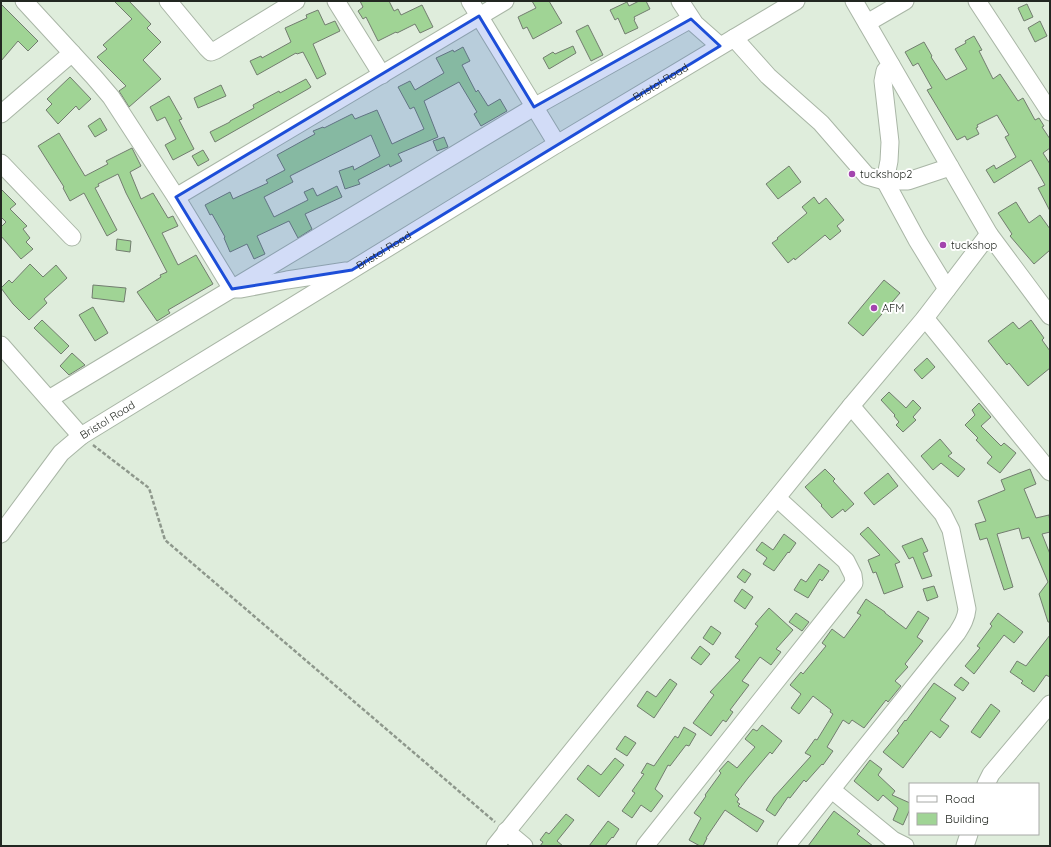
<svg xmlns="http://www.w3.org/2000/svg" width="1051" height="847" font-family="Quicksand,sans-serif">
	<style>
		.building { fill: #a0d495; stroke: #727d6f }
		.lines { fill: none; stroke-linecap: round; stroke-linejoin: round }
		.minor-casing { stroke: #a9b6a6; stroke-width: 19 }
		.path { stroke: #8e988c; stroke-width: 2.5; stroke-dasharray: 4 2; stroke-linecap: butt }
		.minor { stroke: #fff; stroke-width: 17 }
		.marked { fill: #1d4ed8; fill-opacity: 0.2; stroke: #1d4ed8; stroke-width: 3; stroke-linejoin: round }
		.poi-dot { fill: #a345ae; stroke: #fff; stroke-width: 1.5 }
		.labels { text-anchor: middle; stroke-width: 4; stroke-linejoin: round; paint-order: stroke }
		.street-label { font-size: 11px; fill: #222721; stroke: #fff }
		.poi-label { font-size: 11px; fill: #222721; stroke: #fff; text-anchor: start }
	</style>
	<rect width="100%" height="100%" fill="#dfeddc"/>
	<path class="building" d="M 114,1 L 129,1 L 151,24 L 147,28 L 161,42 L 143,60 L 161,79 L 129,107 L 119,91 L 126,86 L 97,57 L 107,49 L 103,45 L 132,19 Z
		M 360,1 L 389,1 L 394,11 L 398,9 L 401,15 L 422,5 L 433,27 L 420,33 L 415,24 L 397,33 L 396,32 L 378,41 L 366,17 L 363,19 L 358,11 L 363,7 Z
		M 532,1 L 549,1 L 562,23 L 533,39 L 527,27 L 523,29 L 518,17 L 536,8 Z
		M 639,1 L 646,1 L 650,9 L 634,17 L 635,19 L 634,20 L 638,28 L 625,34 L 618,18 L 615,20 L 610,10 L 627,2 L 629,6 Z
		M 1,4 L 38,41 L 28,51 L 18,41 L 1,61 Z
		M 1027,4 L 1033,17 L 1024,21 L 1018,8 Z
		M 318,10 L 325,25 L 335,21 L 340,31 L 313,44 L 326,74 L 317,79 L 303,52 L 297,54 L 296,53 L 257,75 L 250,61 L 261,56 L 262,58 L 291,42 L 285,28 L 307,18 L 306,15 Z
		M 1040,21 L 1047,36 L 1035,42 L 1028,28 Z
		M 588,25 L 603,55 L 591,61 L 576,31 Z
		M 974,36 L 982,50 L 979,51 L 993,79 L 1000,74 L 1018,101 L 1023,98 L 1035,120 L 1039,118 L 1044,126 L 1042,127 L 1050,139 L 1050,148 L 1043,153 L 1050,164 L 1050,211 L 1038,188 L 1045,185 L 1031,160 L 994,183 L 986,170 L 994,165 L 996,169 L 1016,157 L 1005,137 L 1009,135 L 997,115 L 977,125 L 978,127 L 976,128 L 979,134 L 967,140 L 965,136 L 957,140 L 927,90 L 932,88 L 918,63 L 913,66 L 905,52 L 924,42 L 932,56 L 931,57 L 946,80 L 967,69 L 955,49 L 966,43 L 965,41 Z
		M 573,46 L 576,53 L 549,69 L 543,58 L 553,52 L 555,54 Z
		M 463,47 L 470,61 L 462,65 L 476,92 L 478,90 L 488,106 L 500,99 L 507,111 L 481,126 L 474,114 L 477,112 L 459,82 L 424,101 L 438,137 L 398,154 L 402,161 L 390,167 L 389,164 L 358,180 L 360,184 L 345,189 L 339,171 L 353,166 L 354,170 L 380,156 L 371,135 L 290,176 L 293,182 L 264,197 L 274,217 L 308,200 L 304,192 L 313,188 L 317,196 L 337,186 L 342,197 L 305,214 L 312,229 L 298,238 L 289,221 L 257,236 L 265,254 L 254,259 L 247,244 L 230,252 L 224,238 L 225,237 L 212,214 L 210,215 L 205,205 L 230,192 L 233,199 L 268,183 L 266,180 L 285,170 L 277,155 L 315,134 L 313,131 L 323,127 L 324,128 L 352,114 L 355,119 L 377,110 L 392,144 L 424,129 L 414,107 L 410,109 L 398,87 L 410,81 L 415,90 L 444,73 L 436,58 L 453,50 L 454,52 Z
		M 70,77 L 91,99 L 79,110 L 76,106 L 58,124 L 46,110 L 52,104 L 47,99 Z
		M 306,79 L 311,87 L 308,89 L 215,142 L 210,132 L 230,122 L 230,121 L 254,108 L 253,105 L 279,91 L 280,93 Z
		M 221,85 L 226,96 L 198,108 L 194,98 Z
		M 169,96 L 182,119 L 179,120 L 194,149 L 173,160 L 165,145 L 176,139 L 165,117 L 157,121 L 150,107 Z
		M 100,118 L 107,130 L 95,137 L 88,126 Z
		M 59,133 L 85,176 L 108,164 L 106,161 L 132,148 L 141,166 L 130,172 L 141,199 L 153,193 L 168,218 L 173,216 L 178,226 L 162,233 L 178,265 L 196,255 L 213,284 L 168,310 L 170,313 L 157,321 L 137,292 L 161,277 L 160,275 L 167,272 L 126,193 L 118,174 L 98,184 L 99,186 L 95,188 L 117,230 L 107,236 L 84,193 L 70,201 L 63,188 L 64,187 L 38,146 Z
		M 444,137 L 448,147 L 437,151 L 433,141 Z
		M 203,150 L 209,160 L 198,166 L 192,156 Z
		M 789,166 L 801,182 L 778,199 L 766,184 Z
		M 1,189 L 16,204 L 10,209 L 27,226 L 23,229 L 30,238 L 26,242 L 33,249 L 21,259 L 1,236 L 1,227 L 6,222 L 2,218 L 1,219 Z
		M 814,197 L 819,204 L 826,198 L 844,220 L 837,226 L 841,231 L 830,240 L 825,235 L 795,260 L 794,258 L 788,263 L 772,243 L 778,239 L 777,238 L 807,213 L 802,207 Z
		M 1016,202 L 1029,223 L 1040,215 L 1050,229 L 1050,250 L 1034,264 L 1010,236 L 1012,234 L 998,213 Z
		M 117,239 L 131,241 L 130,252 L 116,250 Z
		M 30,264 L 43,277 L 56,265 L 67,278 L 44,299 L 47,303 L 29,320 L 13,304 L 1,288 L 9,280 L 12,283 Z
		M 884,280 L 900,293 L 863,336 L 848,323 Z
		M 93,285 L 126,288 L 124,302 L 92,298 Z
		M 93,307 L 108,333 L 95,341 L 79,315 Z
		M 42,320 L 69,346 L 61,354 L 34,328 Z
		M 1031,320 L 1044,338 L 1042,340 L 1050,351 L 1050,368 L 1028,386 L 1009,363 L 1007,365 L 988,341 L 1013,322 L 1019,329 Z
		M 72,353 L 85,365 L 69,375 L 60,366 Z
		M 927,358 L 935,367 L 922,379 L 914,370 Z
		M 889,392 L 906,408 L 913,400 L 921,408 L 913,417 L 916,420 L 903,432 L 896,425 L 899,422 L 894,416 L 895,415 L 881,400 Z
		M 979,403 L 991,417 L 981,426 L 1001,446 L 1004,443 L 1016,453 L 1000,473 L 987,463 L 992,457 L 976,440 L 978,438 L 965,425 L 975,415 L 972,410 Z
		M 940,439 L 952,453 L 948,456 L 965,469 L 958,477 L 941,463 L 933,470 L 921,456 Z
		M 825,469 L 835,479 L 833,481 L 854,504 L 845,512 L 843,509 L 832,518 L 821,506 L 822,505 L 805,487 Z
		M 1030,469 L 1036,484 L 1024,489 L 1036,518 L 1049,515 L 1050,522 L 1050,532 L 1042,534 L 1050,554 L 1050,622 L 1048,622 L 1039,594 L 1048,582 L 1029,537 L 1022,539 L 1019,528 L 997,534 L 1013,587 L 1004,590 L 987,538 L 980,540 L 975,524 L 986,521 L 978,501 L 1005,490 L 1001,480 Z
		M 888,473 L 898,486 L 874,505 L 864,493 Z
		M 868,527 L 900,562 L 895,564 L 903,587 L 884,594 L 876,572 L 873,573 L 868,560 L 880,555 L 860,534 Z
		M 784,534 L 796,543 L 789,553 L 788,552 L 774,571 L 763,564 L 767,558 L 756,550 L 762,542 L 773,550 Z
		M 922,538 L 928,551 L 923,553 L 932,576 L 922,579 L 913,557 L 909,559 L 902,546 Z
		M 819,564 L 829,571 L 822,581 L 820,579 L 808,598 L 794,590 L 801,579 L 806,582 Z
		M 743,569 L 751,574 L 745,583 L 737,577 Z
		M 934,586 L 938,597 L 927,601 L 923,589 Z
		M 742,589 L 753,597 L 745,609 L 734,601 Z
		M 866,599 L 885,612 L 885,613 L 906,629 L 918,611 L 929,618 L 917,637 L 923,641 L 905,664 L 908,667 L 895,681 L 901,686 L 888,702 L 886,700 L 864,728 L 852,720 L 849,724 L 843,720 L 827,747 L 833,751 L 823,765 L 822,764 L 806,782 L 804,780 L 790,798 L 788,797 L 775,816 L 766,810 L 774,797 L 811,756 L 805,753 L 815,739 L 817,740 L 833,714 L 830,712 L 831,710 L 813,696 L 799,714 L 791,708 L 801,694 L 790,685 L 801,672 L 803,674 L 826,646 L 822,643 L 832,629 L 844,638 L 861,615 L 857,613 Z
		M 769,608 L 793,630 L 776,649 L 781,652 L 771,665 L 760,657 L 742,681 L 749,685 L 730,710 L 733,712 L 726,722 L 723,720 L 711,736 L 693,723 L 714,695 L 710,692 L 740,660 L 735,657 L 758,626 L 755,624 Z
		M 796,613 L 809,622 L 802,631 L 789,622 Z
		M 998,613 L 1023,632 L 1014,643 L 1004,635 L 974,674 L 965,666 L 980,648 L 977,646 L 992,626 L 990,624 Z
		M 711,626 L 721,633 L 713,645 L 703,638 Z
		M 1050,635 L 1050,677 L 1046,675 L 1034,692 L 1021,683 L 1023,681 L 1010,672 L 1017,661 L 1026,666 Z
		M 700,646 L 710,654 L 701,665 L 691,658 Z
		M 961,677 L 969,683 L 963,691 L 954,685 Z
		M 670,679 L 677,684 L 654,718 L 637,706 L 647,691 L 656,697 Z
		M 934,683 L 956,698 L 940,720 L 949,726 L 940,738 L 931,731 L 903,768 L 883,752 L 899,733 L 897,731 L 905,720 L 906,721 Z
		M 991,704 L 1000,711 L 980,738 L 971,732 Z
		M 762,725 L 782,741 L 772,754 L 770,752 L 748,778 L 735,795 L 739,799 L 737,802 L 740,804 L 738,806 L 764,821 L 757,832 L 725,810 L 706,838 L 707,838 L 703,846 L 700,846 L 689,840 L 701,818 L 694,813 L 706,796 L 705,795 L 721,773 L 719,771 L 728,761 L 737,768 L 755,747 L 745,739 L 753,729 L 757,731 Z
		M 684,727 L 696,734 L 689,746 L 686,745 L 670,766 L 668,765 L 655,789 L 663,796 L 651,812 L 641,805 L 632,818 L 622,811 L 635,793 L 632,791 L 644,774 L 641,773 L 647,763 L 654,766 L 675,736 L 678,738 Z
		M 625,736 L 636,743 L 627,756 L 616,749 Z
		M 615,758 L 624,765 L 599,797 L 577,779 L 588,765 L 601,775 Z
		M 870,760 L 882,769 L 878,775 L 895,791 L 892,795 L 910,803 L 910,809 L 903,825 L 893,820 L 898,808 L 883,795 L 878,801 L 854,781 Z
		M 834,811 L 860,831 L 857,834 L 873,846 L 808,846 Z
		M 566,814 L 574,820 L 557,841 L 563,846 L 540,846 L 543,842 L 540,840 L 546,832 L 549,834 Z
		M 608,821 L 619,829 L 613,838 L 612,837 L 605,846 L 589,846 Z"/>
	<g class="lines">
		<defs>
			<g id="minor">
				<path d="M 24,1 L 94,77 L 111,97 L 176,197 L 232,289 L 241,289 L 287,280 L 346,271"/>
				<path d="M 168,1 L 207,48 L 211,52 L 216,50 L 296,1"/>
				<path d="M 336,1 L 382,75"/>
				<path d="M 470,1 L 557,144"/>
				<path d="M 680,1 L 695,24 L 720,46"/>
				<path d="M 854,1 L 989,234 L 1050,316"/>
				<path d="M 977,1 L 1050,112"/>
				<path d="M 867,23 L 905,1"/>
				<path d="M 734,38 L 768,76 L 821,123 L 867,176 L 885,181 L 908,181 L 950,167"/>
				<path d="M 891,65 L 885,71 L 883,81 L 890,142 L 889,161 L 885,181 L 917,240 L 947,289"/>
				<path d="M 1,114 L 72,53"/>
				<path d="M 1,163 L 72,237"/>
				<path d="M 176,197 L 505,1"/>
				<path d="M 925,318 L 1050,472"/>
				<path d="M 1,345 L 81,436"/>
				<path d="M 49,399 L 534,107 L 691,19"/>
				<path id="s1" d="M 1,534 L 61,453 L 81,436 L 557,144 L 796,1"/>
				<path d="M 986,784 L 991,774 L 1050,704"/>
				<path d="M 832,790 L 893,840 L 905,846"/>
				<path d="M 506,831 L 524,846"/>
				<path d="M 495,846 L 851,406 L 925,318 L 989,234"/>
				<path d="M 645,846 L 854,583 L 853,575 L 846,561 L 777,498"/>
				<path d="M 786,846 L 957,633 C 962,625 966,619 967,609 L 951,530 L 943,514 L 851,406"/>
				<path d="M 965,846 L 969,834"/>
			</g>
		</defs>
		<use href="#minor" class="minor-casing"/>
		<path class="path" d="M 93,445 L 149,488 L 165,540 L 495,822"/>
		<use href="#minor" class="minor"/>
	</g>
	<path class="marked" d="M 479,16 L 534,107 L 691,19 L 720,46 L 352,270 L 232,289 L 176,197 Z"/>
	<g class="poi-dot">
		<circle cx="852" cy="174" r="4"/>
		<circle cx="943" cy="245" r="4"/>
		<circle cx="874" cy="308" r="4"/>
	</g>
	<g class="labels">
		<g class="street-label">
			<text dy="4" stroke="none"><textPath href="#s1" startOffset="806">Bristol Road</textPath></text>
			<text dy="4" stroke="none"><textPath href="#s1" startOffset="482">Bristol Road</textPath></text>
			<text dy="4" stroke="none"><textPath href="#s1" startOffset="158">Bristol Road</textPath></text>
		</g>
		<g class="poi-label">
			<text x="860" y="178">tuckshop2</text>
			<text x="951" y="249">tuckshop</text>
			<text x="882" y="312">AFM</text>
		</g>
	</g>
	<rect width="1051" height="847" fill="none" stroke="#222721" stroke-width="4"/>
	<rect x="909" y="783" width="130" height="52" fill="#ffffff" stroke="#a7a9a6"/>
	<rect x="917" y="796" width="20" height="6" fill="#ffffff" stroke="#a7a9a6"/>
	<text x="945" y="803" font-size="12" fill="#222721">Road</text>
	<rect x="917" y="813" width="20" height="12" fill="#a0d495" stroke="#a7a9a6"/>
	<text x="945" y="823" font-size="12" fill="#222721">Building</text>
</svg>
